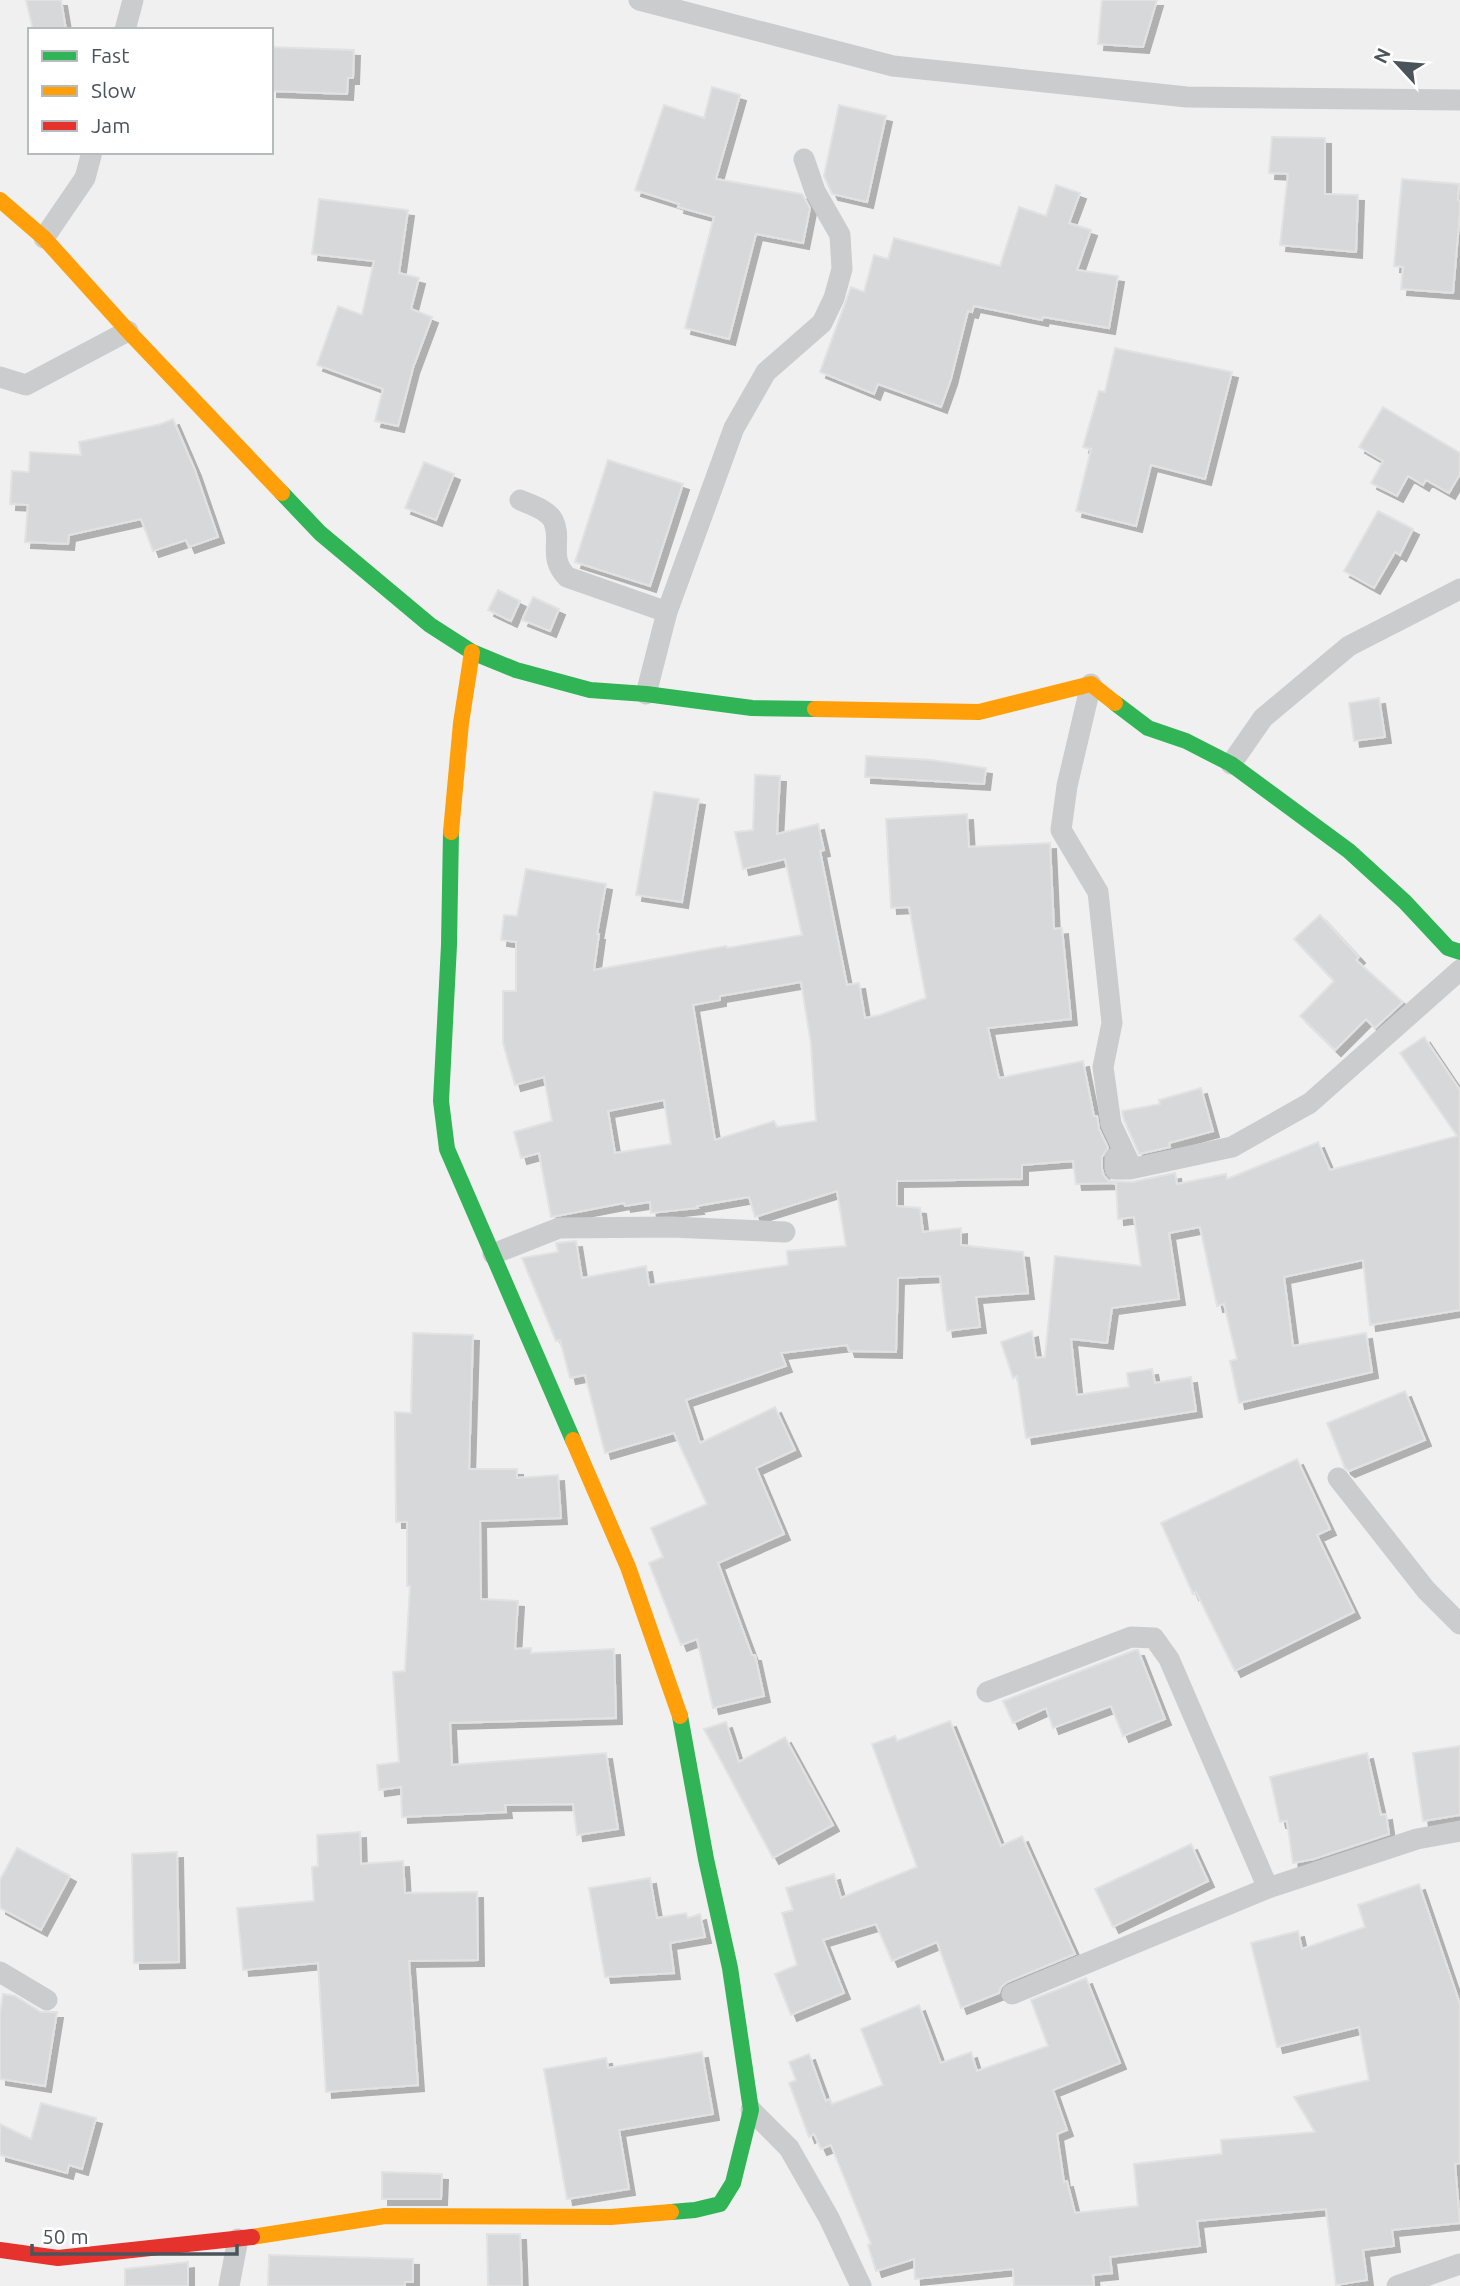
<svg xmlns="http://www.w3.org/2000/svg" width="1460" height="2286" font-family="Ubuntu,sans-serif">
	<style>
		.building { fill: #d7d8d9; stroke: #e2e2e3; stroke-width: 2; fill-rule: evenodd; filter: url(#shadow) }
		.lines { fill: none; stroke-linecap: round; stroke-linejoin: round }
		.street { stroke: #cbccce; stroke-width: 21 }
		.fast { stroke: #30b455; stroke-width: 16 }
		.slow { stroke: #ff9f0a; stroke-width: 16 }
		.jam { stroke: #e5322d; stroke-width: 16 }
	</style>
	<defs>
		<filter id="shadow"><feDropShadow dx="6" dy="6" stdDeviation="0" flood-color="#0004"/></filter>
	</defs>
	<rect width="100%" height="100%" fill="#f1f0f0"/>
	<path class="building" d="M 26,0 L 61,0 L 66,30 L 33,30 Z
		M 1102,0 L 1157,0 L 1143,47 L 1098,44 Z
		M 271,47 L 354,50 L 353,78 L 348,78 L 347,94 L 271,91 Z
		M 712,87 L 740,95 L 716,179 L 802,194 L 810,208 L 803,243 L 756,234 L 729,339 L 685,328 L 714,217 L 678,207 L 679,204 L 635,190 L 664,105 L 704,118 Z
		M 839,105 L 886,116 L 867,202 L 832,194 L 824,176 Z
		M 1272,137 L 1325,138 L 1325,194 L 1358,195 L 1356,252 L 1280,245 L 1288,174 L 1269,173 Z
		M 1402,179 L 1459,184 L 1458,200 L 1460,201 L 1460,212 L 1453,293 L 1401,289 L 1403,267 L 1394,266 Z
		M 1056,185 L 1080,193 L 1069,223 L 1091,230 L 1077,270 L 1118,276 L 1109,328 L 1043,317 L 1042,320 L 974,306 L 972,312 L 968,311 L 951,379 L 941,407 L 878,384 L 874,394 L 820,372 L 851,287 L 864,292 L 874,255 L 888,259 L 894,238 L 1000,266 L 1019,207 L 1046,216 Z
		M 319,199 L 408,210 L 399,273 L 419,278 L 411,309 L 432,317 L 413,368 L 398,426 L 375,421 L 383,389 L 317,365 L 338,306 L 362,315 L 374,261 L 312,254 Z
		M 1115,348 L 1232,372 L 1205,479 L 1151,465 L 1136,526 L 1076,511 L 1091,449 L 1083,447 L 1099,391 L 1105,392 Z
		M 1383,407 L 1460,453 L 1460,474 L 1449,493 L 1426,480 L 1423,485 L 1408,476 L 1397,496 L 1371,483 L 1383,461 L 1359,447 Z
		M 173,419 L 195,470 L 218,537 L 189,547 L 186,540 L 153,551 L 141,519 L 69,535 L 68,544 L 25,542 L 28,505 L 10,504 L 12,471 L 29,472 L 30,452 L 81,455 L 79,442 L 161,424 Z
		M 608,460 L 683,484 L 650,586 L 575,562 Z
		M 424,462 L 454,474 L 436,520 L 405,508 Z
		M 1378,511 L 1413,529 L 1400,555 L 1395,552 L 1374,588 L 1344,571 Z
		M 498,590 L 520,601 L 511,621 L 488,610 Z
		M 533,597 L 559,609 L 550,631 L 522,620 Z
		M 1379,698 L 1385,737 L 1354,741 L 1349,703 Z
		M 866,756 L 931,760 L 986,768 L 984,784 L 865,777 Z
		M 755,775 L 780,776 L 777,834 L 818,824 L 824,850 L 820,851 L 847,985 L 859,983 L 865,1018 L 880,1015 L 926,998 L 909,907 L 891,908 L 886,819 L 967,814 L 969,847 L 1050,843 L 1054,929 L 1062,928 L 1071,1019 L 988,1028 L 999,1078 L 1083,1061 L 1094,1116 L 1097,1116 L 1099,1129 L 1108,1148 L 1102,1157 L 1102,1169 L 1104,1176 L 1109,1181 L 1132,1182 L 1175,1173 L 1177,1184 L 1226,1174 L 1227,1179 L 1318,1142 L 1330,1170 L 1457,1136 L 1400,1053 L 1424,1037 L 1460,1090 L 1460,1310 L 1370,1325 L 1363,1260 L 1284,1277 L 1293,1346 L 1366,1333 L 1372,1372 L 1239,1403 L 1230,1361 L 1237,1359 L 1224,1304 L 1217,1306 L 1200,1227 L 1169,1233 L 1179,1299 L 1112,1308 L 1107,1343 L 1071,1339 L 1077,1395 L 1129,1387 L 1127,1373 L 1152,1369 L 1155,1383 L 1191,1377 L 1196,1411 L 1026,1438 L 1017,1376 L 1013,1378 L 1001,1342 L 1032,1331 L 1036,1358 L 1045,1357 L 1055,1256 L 1141,1266 L 1134,1217 L 1118,1219 L 1116,1183 L 1076,1184 L 1073,1161 L 1022,1165 L 1022,1179 L 897,1181 L 897,1206 L 920,1208 L 923,1232 L 961,1228 L 961,1245 L 1023,1252 L 1028,1293 L 976,1297 L 980,1327 L 947,1331 L 940,1276 L 898,1278 L 896,1352 L 849,1351 L 847,1345 L 781,1353 L 786,1366 L 686,1400 L 700,1443 L 775,1407 L 795,1450 L 756,1468 L 784,1534 L 718,1563 L 752,1655 L 755,1655 L 764,1696 L 713,1708 L 697,1639 L 681,1645 L 649,1563 L 663,1557 L 651,1528 L 707,1504 L 674,1433 L 605,1453 L 585,1375 L 570,1378 L 560,1340 L 556,1341 L 522,1258 L 558,1252 L 556,1243 L 576,1241 L 582,1278 L 646,1266 L 649,1285 L 788,1265 L 787,1251 L 846,1246 L 837,1191 L 755,1217 L 749,1197 L 697,1206 L 698,1208 L 651,1213 L 650,1202 L 625,1206 L 624,1203 L 551,1217 L 539,1153 L 521,1158 L 514,1132 L 552,1121 L 544,1077 L 515,1085 L 503,1043 L 503,991 L 516,991 L 516,942 L 501,940 L 504,915 L 517,916 L 526,869 L 606,884 L 597,934 L 599,934 L 594,970 L 726,946 L 727,948 L 802,935 L 785,859 L 743,869 L 735,832 L 753,830 ZM 801,982 L 811,1044 L 816,1121 L 777,1127 L 774,1121 L 715,1140 L 693,1005 L 720,1000 L 720,996 ZM 664,1100 L 671,1144 L 615,1153 L 608,1111 Z
		M 654,792 L 699,799 L 682,902 L 636,895 Z
		M 1320,915 L 1359,957 L 1356,960 L 1403,1002 L 1375,1028 L 1366,1019 L 1335,1050 L 1300,1016 L 1334,981 L 1294,939 Z
		M 1201,1088 L 1213,1131 L 1169,1143 L 1170,1147 L 1139,1154 L 1124,1120 L 1122,1111 L 1160,1104 L 1159,1100 Z
		M 413,1333 L 473,1335 L 469,1469 L 517,1469 L 517,1478 L 558,1475 L 561,1518 L 480,1521 L 481,1599 L 518,1601 L 515,1649 L 531,1648 L 531,1653 L 614,1649 L 616,1718 L 450,1723 L 452,1765 L 606,1753 L 618,1829 L 577,1835 L 573,1804 L 505,1805 L 506,1812 L 402,1817 L 401,1787 L 379,1790 L 377,1765 L 399,1762 L 393,1672 L 405,1671 L 410,1586 L 407,1586 L 407,1522 L 396,1522 L 395,1412 L 411,1413 Z
		M 1405,1391 L 1425,1440 L 1349,1471 L 1345,1468 L 1327,1423 Z
		M 1297,1459 L 1330,1529 L 1317,1535 L 1354,1612 L 1235,1671 L 1196,1592 L 1193,1594 L 1161,1523 Z
		M 1135,1650 L 1138,1650 L 1165,1719 L 1123,1736 L 1111,1706 L 1053,1728 L 1046,1708 L 1013,1723 L 1003,1701 Z
		M 950,1721 L 1001,1846 L 1022,1836 L 1075,1954 L 1007,1982 L 1001,1987 L 999,1993 L 961,2008 L 937,1942 L 892,1961 L 876,1924 L 823,1940 L 844,1993 L 791,2015 L 775,1974 L 797,1965 L 782,1913 L 793,1910 L 786,1888 L 834,1874 L 841,1898 L 917,1867 L 872,1744 L 895,1736 L 897,1741 Z
		M 726,1722 L 739,1762 L 785,1737 L 833,1825 L 773,1858 L 704,1729 Z
		M 1460,1746 L 1460,1815 L 1423,1821 L 1413,1753 Z
		M 1367,1753 L 1381,1815 L 1386,1814 L 1389,1834 L 1314,1859 L 1293,1863 L 1287,1821 L 1280,1822 L 1270,1777 Z
		M 360,1832 L 361,1864 L 403,1861 L 405,1893 L 477,1892 L 478,1960 L 409,1961 L 418,2085 L 326,2092 L 318,1963 L 243,1970 L 237,1908 L 314,1901 L 312,1867 L 318,1866 L 317,1835 Z
		M 1191,1844 L 1208,1881 L 1113,1927 L 1095,1889 Z
		M 17,1848 L 70,1876 L 41,1930 L 0,1908 L 0,1880 Z
		M 177,1852 L 179,1962 L 134,1963 L 132,1854 Z
		M 650,1878 L 657,1918 L 686,1913 L 688,1918 L 700,1914 L 705,1937 L 670,1943 L 674,1973 L 605,1977 L 589,1888 Z
		M 1419,1884 L 1460,2004 L 1460,2163 L 1455,2164 L 1460,2223 L 1392,2230 L 1394,2246 L 1363,2250 L 1367,2280 L 1336,2285 L 1326,2209 L 1197,2221 L 1200,2246 L 1110,2257 L 1112,2273 L 1093,2275 L 1094,2286 L 1014,2286 L 1013,2269 L 915,2279 L 914,2259 L 876,2271 L 868,2245 L 871,2244 L 831,2145 L 821,2149 L 814,2134 L 809,2137 L 789,2083 L 796,2080 L 789,2062 L 809,2054 L 826,2101 L 830,2099 L 832,2104 L 883,2085 L 861,2029 L 919,2005 L 941,2063 L 971,2052 L 977,2071 L 1048,2046 L 1031,2000 L 1086,1978 L 1120,2063 L 1053,2090 L 1067,2130 L 1057,2134 L 1064,2182 L 1067,2181 L 1075,2213 L 1138,2206 L 1134,2164 L 1222,2154 L 1221,2140 L 1315,2132 L 1294,2097 L 1369,2080 L 1359,2027 L 1277,2047 L 1251,1943 L 1298,1931 L 1302,1949 L 1365,1927 L 1358,1905 Z
		M 3,1994 L 15,1996 L 41,2012 L 57,2012 L 45,2086 L 0,2079 L 0,2014 Z
		M 702,2052 L 713,2114 L 619,2130 L 629,2189 L 567,2199 L 544,2069 L 606,2058 L 608,2068 Z
		M 41,2103 L 96,2118 L 82,2169 L 69,2165 L 67,2173 L 0,2155 L 0,2124 L 31,2139 Z
		M 382,2172 L 442,2174 L 441,2199 L 382,2199 Z
		M 487,2234 L 520,2234 L 522,2286 L 488,2286 Z
		M 269,2255 L 413,2259 L 413,2282 L 405,2282 L 405,2286 L 268,2286 Z
		M 188,2262 L 188,2286 L 125,2286 L 125,2269 Z"/>
	<g class="lines">
		<path class="street" d="M 639,0 L 893,66 L 1187,97 L 1460,100
			M 125,30 L 133,0
			M 44,238 L 85,178 L 92,152
			M 0,377 L 26,385 L 128,331
			M 520,500 C 529,504 547,509 553,520 C 563,540 547,557 567,577 L 667,612
			M 1091,684 L 1067,786 L 1061,830 L 1098,892 L 1112,1023 L 1103,1067 L 1111,1124 L 1128,1160 L 1115,1158 L 1115,1169 L 1130,1169 L 1232,1147 L 1310,1103 L 1460,970
			M 646,694 L 667,612 L 734,428 L 766,372 L 822,323 L 834,298 L 842,269 L 840,235 L 815,191 L 804,159
			M 1231,764 L 1263,718 L 1349,646 L 1460,589
			M 493,1254 L 559,1228 L 671,1227 L 785,1232
			M 1338,1478 L 1426,1590 L 1460,1624
			M 987,1692 L 1131,1637 L 1154,1638 L 1169,1659 L 1268,1888
			M 0,1972 L 47,2000
			M 1012,1994 L 1268,1888 L 1417,1839 L 1460,1831
			M 751,2110 L 789,2148 L 829,2218 L 861,2286
			M 229,2286 L 238,2239
			M 1397,2286 L 1460,2264"/>
		<path class="fast" d="M 282,493 L 320,533 L 430,625 L 472,652 L 516,670 L 590,690 L 646,694 L 752,708 L 815,709
			M 1115,703 L 1148,728 L 1186,741 L 1231,764 L 1349,851 L 1405,902 L 1448,948 L 1460,952
			M 451,832 L 449,945 L 441,1101 L 447,1149 L 573,1440
			M 671,2212 L 695,2210 L 720,2204 L 733,2183 L 751,2110 L 730,1968 L 706,1859 L 680,1716"/>
		<path class="slow" d="M 0,200 L 44,238 L 128,331 L 282,493
			M 815,709 L 979,712 L 1091,684 L 1115,703
			M 451,832 L 461,723 L 472,652
			M 573,1440 L 628,1567 L 680,1716
			M 252,2237 L 385,2216 L 611,2217 L 671,2212"/>
		<path class="jam" d="M 0,2250 L 58,2258 L 252,2237"/>
	</g>
	<rect x="28" y="28" width="245" height="126" fill="#ffffff" stroke="#b6bbbd" stroke-width="2"/>
	<rect x="42" y="51" width="35" height="10" fill="#30b455" stroke="#b6bbbd" stroke-width="2"/>
	<text x="91" y="63" font-size="21" fill="#49545b">Fast</text>
	<rect x="42" y="86" width="35" height="10" fill="#ff9f0a" stroke="#b6bbbd" stroke-width="2"/>
	<text x="91" y="98" font-size="21" fill="#49545b">Slow</text>
	<rect x="42" y="121" width="35" height="10" fill="#e5322d" stroke="#b6bbbd" stroke-width="2"/>
	<text x="91" y="133" font-size="21" fill="#49545b">Jam</text>
	<g transform="translate(1397 63) rotate(296)" stroke="#ffffff" stroke-width="5" paint-order="stroke">
	<path d="M0-5L12 26L0 18L-12 26Z" fill="#49545b"/>
	<text y="-10" font-size="19" font-weight="bold" text-anchor="middle" fill="#49545b">N</text>
	</g>
	<path d="M32 2244v10h205v-10" fill="none" stroke="#49545b" stroke-width="3.5"/>
	<text x="42" y="2244" font-size="21" fill="#49545b" stroke="#ffffff" stroke-width="5" paint-order="stroke">50 m</text>
</svg>
